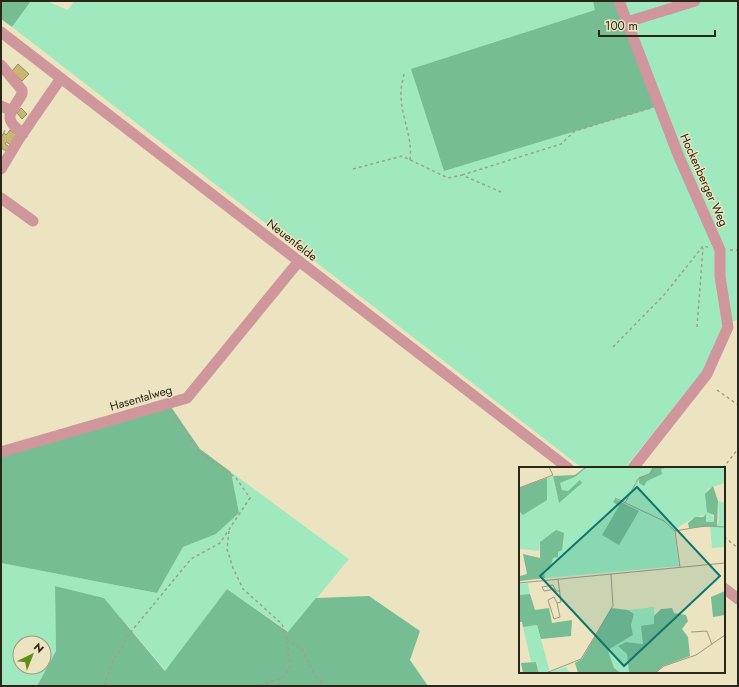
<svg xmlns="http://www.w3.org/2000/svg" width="739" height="687" font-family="Jost,sans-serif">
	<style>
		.green { fill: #a0e9be; fill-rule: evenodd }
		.forest { fill: #76bd94 }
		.building { fill: #c8b770; stroke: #958e6d }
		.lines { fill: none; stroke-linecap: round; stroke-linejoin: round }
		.path { stroke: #a59f83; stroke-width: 1.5; stroke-dasharray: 3 3; stroke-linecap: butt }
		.minor { stroke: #cf969c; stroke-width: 11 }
		.labels { text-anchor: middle; stroke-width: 3; stroke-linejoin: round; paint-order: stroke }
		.street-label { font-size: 12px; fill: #2a271a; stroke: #ece4c0 }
		.inset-road { fill: none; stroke: #9e987e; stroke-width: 1 }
		.view { fill: #0f766e; fill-opacity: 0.15; stroke: #0f766e; stroke-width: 2 }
		.inset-edge { fill: none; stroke: #2a271a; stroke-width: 2 }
	</style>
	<rect width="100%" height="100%" fill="#ece4c0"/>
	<path class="green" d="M 31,1 L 46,1 L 68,10 L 74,1 L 738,1 L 738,320 L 725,324 L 702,372 L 625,468 L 582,468 L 12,27 Z
		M 231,472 L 349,559 L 289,632 L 227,589 L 166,671 L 104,598 L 55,586 L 56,651 L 37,686 L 1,686 L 1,563 L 157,593 L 183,547 L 216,534 L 239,513 ZM 20,643 L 44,643 L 44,667 L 20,667 Z"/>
	<path class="forest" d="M 1,1 L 31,1 L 12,27 L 1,19 Z
		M 593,1 L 616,1 L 655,107 L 444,171 L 411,69 L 595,10 Z
		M 169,404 L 200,449 L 231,472 L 239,513 L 216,534 L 183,547 L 157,593 L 1,563 L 1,454 Z
		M 55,586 L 104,598 L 165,671 L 227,589 L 288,632 L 316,598 L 369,596 L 420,631 L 410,660 L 428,686 L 37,686 L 56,651 Z"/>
	<path class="building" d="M 18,64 L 29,74 L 22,81 L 12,71 Z
		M 21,108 L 27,114 L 22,119 L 17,113 Z
		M 10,130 L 18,136 L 11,145 L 6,142 L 5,144 L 11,148 L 8,152 L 1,148 L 1,137 L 4,133 L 6,135 Z"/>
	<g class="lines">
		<path class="path" d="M 404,74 C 403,80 401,86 401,92 C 400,115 413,136 410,160
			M 4,133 L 5,129
			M 353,169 L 402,156 L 448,178 L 462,175 L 501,192
			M 462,175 L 561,144 L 575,131 L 651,108
			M 730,250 L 738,250
			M 697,327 L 703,248
			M 613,347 L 664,295 L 703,246 L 708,247
			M 717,390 L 738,405
			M 723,468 L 738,449
			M 229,531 L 227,549 L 233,568 L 243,589 L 282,624 L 287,639 L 290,667 L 283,678 L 257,686
			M 724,537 L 738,548
			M 287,639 L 302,649 L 316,677 L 325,686
			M 104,686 L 112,663 L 130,633 L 191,559 L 220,543 L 250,498 L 236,478 L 199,452 L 172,411"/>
		<path class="minor" d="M 619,1 L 679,157 L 720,250 L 720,276 L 728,327 L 707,374 L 633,468
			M 627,22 L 695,1
			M 1,32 L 568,468
			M 1,65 L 22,90 L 22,94 C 11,114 1,117 23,134
			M 1,106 L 12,111
			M 1,169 L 19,139 L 61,78
			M 1,198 L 33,221
			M 1,452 L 187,398 L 299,261
			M 724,588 L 738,599"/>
	</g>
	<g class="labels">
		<g class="street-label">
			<text transform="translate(704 180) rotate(66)" y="4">Hockenberger Weg</text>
			<text transform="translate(292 240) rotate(38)" y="4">Neuenfelde</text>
			<text transform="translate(141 398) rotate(-16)" y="4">Hasentalweg</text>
		</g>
	</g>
	<g transform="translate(519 467)">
		<rect width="206" height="206" fill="#ece4c0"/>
		<path d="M 68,0 L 206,0 L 206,16 L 188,22 L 195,55 L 187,55 L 187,48 L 176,50 L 155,63 L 160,99 L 26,111 L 21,75 L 20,84 L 0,82 L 0,44 L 28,33 L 28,11 L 34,9 L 40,36 L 61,13 L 49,24 L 43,23 L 41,16 L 56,10 ZM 199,34 L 206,36 L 206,80 L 193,81 L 191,59 L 198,58 L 200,54 ZM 9,116 L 11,127 L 0,128 L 0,117 ZM 135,140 L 136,157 L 124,177 L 107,175 L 111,203 L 110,206 L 102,206 L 95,201 L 89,183 L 114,168 L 112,158 L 115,147 L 109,143 ZM 18,158 L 31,205 L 47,200 L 51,206 L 20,206 L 18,195 L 12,195 L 4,160 Z" fill="#a0e9be"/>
		<path d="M 66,0 L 68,0 L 56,10 L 41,16 L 43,23 L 49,24 L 61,13 L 63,16 L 40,36 L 34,9 L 56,8 ZM 134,0 L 150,0 L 142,2 L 143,7 L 128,14 L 125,19 L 120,16 L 120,10 L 130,7 ZM 28,11 L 28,33 L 4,48 L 0,44 L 0,21 ZM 194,19 L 199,34 L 198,59 L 170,61 L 169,56 L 176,50 L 184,50 L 187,47 L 187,55 L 195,55 L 195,48 L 188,45 L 186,27 ZM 96,32 L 120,44 L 100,78 L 83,68 L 100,39 L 94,35 ZM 37,63 L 45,66 L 43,83 L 39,85 L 39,90 L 34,91 L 31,102 L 25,105 L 26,111 L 1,114 L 1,109 L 8,107 L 4,87 L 21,91 L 21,75 ZM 206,124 L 206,148 L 194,150 L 192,130 ZM 11,127 L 16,143 L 30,141 L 33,156 L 53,153 L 52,169 L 22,172 L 18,158 L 4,160 L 3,155 L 0,155 L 0,128 ZM 92,141 L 109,143 L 115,147 L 112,158 L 114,168 L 89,183 L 95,201 L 102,206 L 59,206 L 56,196 L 63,192 ZM 153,141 L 155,146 L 167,148 L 169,154 L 163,162 L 169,170 L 171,189 L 144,199 L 137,206 L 110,206 L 108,187 L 99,179 L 107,175 L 124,177 L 122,159 L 135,157 L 135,149 L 142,142 ZM 17,195 L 20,206 L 4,206 L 2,196 Z" fill="#76bd94"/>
		<path class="inset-road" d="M 0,21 L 34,8 L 30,0M 96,31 L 145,54 L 156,64 L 161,100M 106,36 L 119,12 L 132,6 L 134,0M 156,64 L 185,59 L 206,60M 0,116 L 206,96M 36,122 L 25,124 L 23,120 L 34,118 L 37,124 L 41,124M 38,136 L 41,150 L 35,152 L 29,133 L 35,130 L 38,136 L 42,135 L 39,112M 172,165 L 188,164 L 193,178M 27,206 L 62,192 L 94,139 L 92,107M 136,206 L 145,199 L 177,188 L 206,168"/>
		<path class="view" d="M 118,20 L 201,109 L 105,199 L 21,109 Z"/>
		<rect width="206" height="206" class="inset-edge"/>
	</g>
	<rect width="739" height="687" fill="none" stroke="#2a271a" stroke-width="4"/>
	<g transform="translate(32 655) rotate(43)"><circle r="19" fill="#ece4c0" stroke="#9e987e"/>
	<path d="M0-3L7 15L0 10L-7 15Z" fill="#618d1e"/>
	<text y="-6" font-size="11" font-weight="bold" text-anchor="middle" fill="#2a271a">N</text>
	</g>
	<path d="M599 30v6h116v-6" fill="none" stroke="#2a271a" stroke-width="2"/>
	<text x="605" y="30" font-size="12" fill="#2a271a" stroke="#ece4c0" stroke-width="3" paint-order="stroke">100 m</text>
</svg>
